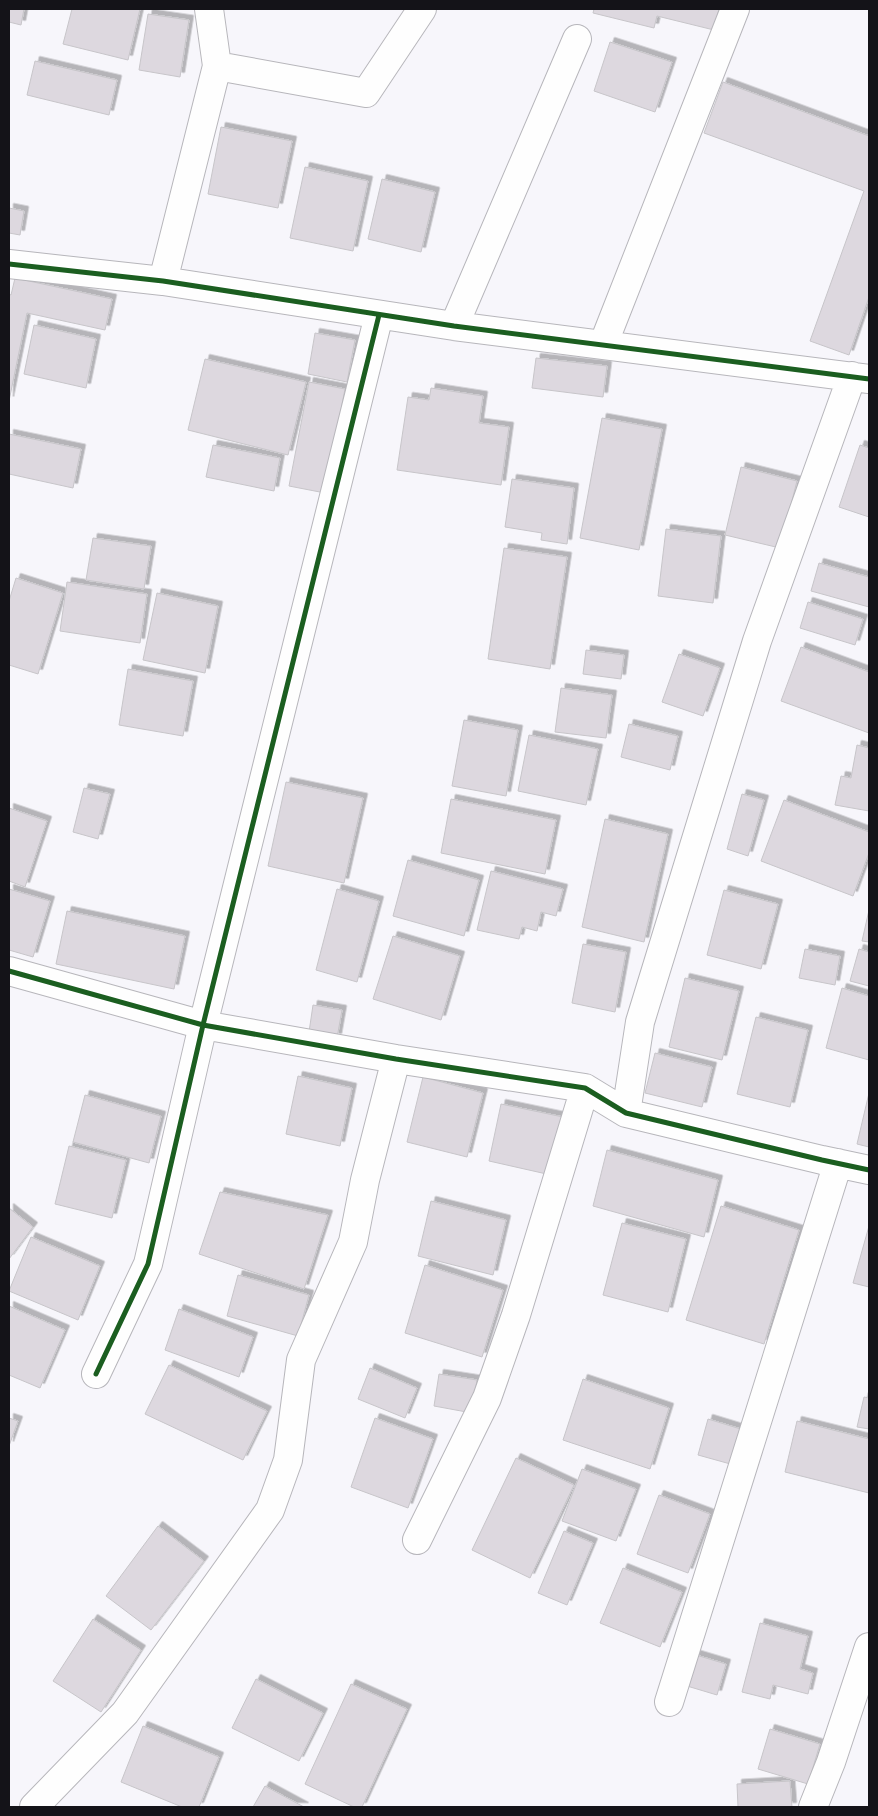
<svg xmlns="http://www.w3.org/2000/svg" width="878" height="1816" font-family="'Public Sans',sans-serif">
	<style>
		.building { fill: #ddd8df; stroke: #c7c5c9; filter: url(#shadow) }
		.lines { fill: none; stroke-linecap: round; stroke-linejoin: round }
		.minor-casing { stroke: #b7b6bb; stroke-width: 30 }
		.minor { stroke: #fefefe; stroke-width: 28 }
		.cycleway-casing { stroke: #fff; stroke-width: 8 }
		.cycleway { stroke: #1b5e20; stroke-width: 5 }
	</style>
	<defs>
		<filter id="shadow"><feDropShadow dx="4.5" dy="-4.5" stdDeviation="0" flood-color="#0004"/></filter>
	</defs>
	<rect width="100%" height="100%" fill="#f7f6fb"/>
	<path class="building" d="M 9,9 L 24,9 L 21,25 L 9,22 Z
		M 72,9 L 140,9 L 128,60 L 63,44 Z
		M 594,9 L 719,9 L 714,30 L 657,16 L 654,28 L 593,13 Z
		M 148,14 L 189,20 L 180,77 L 139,70 Z
		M 610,42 L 672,62 L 655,112 L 594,91 Z
		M 35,61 L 117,80 L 109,115 L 27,95 Z
		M 723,82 L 869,136 L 869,297 L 849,355 L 810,341 L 864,191 L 704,133 Z
		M 221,127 L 292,141 L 278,208 L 208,194 Z
		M 305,167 L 368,181 L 353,251 L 290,238 Z
		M 382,179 L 435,192 L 421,252 L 368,239 Z
		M 9,208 L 24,211 L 20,235 L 9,233 Z
		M 15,278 L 112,299 L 105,330 L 27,313 L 9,401 L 9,294 L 11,295 Z
		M 34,325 L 96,339 L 86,388 L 24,374 Z
		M 315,333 L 355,340 L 347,382 L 308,374 Z
		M 536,358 L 607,366 L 603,397 L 532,388 Z
		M 205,359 L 306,382 L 288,455 L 188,430 Z
		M 309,382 L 345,389 L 325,493 L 289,486 Z
		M 431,388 L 483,396 L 479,423 L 509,427 L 501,485 L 397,470 L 408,397 L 429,400 Z
		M 602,418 L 662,429 L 639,550 L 580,538 Z
		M 9,434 L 81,449 L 73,488 L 9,474 Z
		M 213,445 L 280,458 L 274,491 L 206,477 Z
		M 860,445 L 869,448 L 869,517 L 839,507 Z
		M 741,467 L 797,481 L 780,548 L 725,535 Z
		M 512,479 L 574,488 L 567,544 L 541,540 L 542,533 L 505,527 Z
		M 666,529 L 721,536 L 713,603 L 658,596 Z
		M 93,538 L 151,546 L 144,589 L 86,580 Z
		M 504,548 L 567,557 L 550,669 L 488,659 Z
		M 819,563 L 869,577 L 869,607 L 811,591 Z
		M 16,578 L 63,593 L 38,674 L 9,665 L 9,601 Z
		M 67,582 L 147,594 L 140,643 L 60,631 Z
		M 157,593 L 218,606 L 205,673 L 143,660 Z
		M 808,602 L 863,619 L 855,645 L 800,628 Z
		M 801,647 L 869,672 L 869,733 L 781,701 Z
		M 586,650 L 624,655 L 621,679 L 583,674 Z
		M 679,654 L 720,668 L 703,716 L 662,702 Z
		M 128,669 L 193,681 L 183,736 L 119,725 Z
		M 561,688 L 612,695 L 606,738 L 555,732 Z
		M 464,720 L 518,730 L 506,796 L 452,786 Z
		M 629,724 L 678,736 L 670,770 L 621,757 Z
		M 529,735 L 598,749 L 586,805 L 518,791 Z
		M 857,745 L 869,748 L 869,811 L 835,805 L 841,776 L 851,778 Z
		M 286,782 L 363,798 L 344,883 L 268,866 Z
		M 84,788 L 110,794 L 98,839 L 73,832 Z
		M 742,794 L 764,800 L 748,856 L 727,849 Z
		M 451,799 L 556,820 L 545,874 L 441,853 Z
		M 784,800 L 869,832 L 869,853 L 853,896 L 761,861 Z
		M 9,808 L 47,821 L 25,887 L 9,881 Z
		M 605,819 L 668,834 L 644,942 L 582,927 Z
		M 408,860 L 479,880 L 464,936 L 393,916 Z
		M 491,871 L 563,889 L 556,916 L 541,912 L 537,931 L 522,927 L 519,939 L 477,930 Z
		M 9,889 L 50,901 L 33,957 L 9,950 Z
		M 337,889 L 379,901 L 357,982 L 316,970 Z
		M 724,890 L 778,904 L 761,969 L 707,955 Z
		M 869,910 L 869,942 L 862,941 Z
		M 67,911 L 185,936 L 174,989 L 56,964 Z
		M 393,936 L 460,956 L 441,1020 L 373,999 Z
		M 583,944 L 626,952 L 615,1012 L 572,1003 Z
		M 805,949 L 840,956 L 835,985 L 799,978 Z
		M 859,949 L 869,952 L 869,986 L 850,981 Z
		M 685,978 L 739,991 L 722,1060 L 669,1047 Z
		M 842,988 L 869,996 L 869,1060 L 826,1048 Z
		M 313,1005 L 342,1010 L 337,1038 L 309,1032 Z
		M 756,1017 L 808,1030 L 790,1107 L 737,1094 Z
		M 655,1053 L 712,1067 L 702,1107 L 645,1093 Z
		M 298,1076 L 352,1088 L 340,1146 L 286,1134 Z
		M 423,1077 L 483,1093 L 467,1157 L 407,1142 Z
		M 869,1093 L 869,1147 L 857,1144 Z
		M 85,1095 L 161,1116 L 149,1163 L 73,1142 Z
		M 501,1104 L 563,1117 L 551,1175 L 489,1161 Z
		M 69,1146 L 126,1160 L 112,1218 L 55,1204 Z
		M 607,1150 L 718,1180 L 704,1237 L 593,1206 Z
		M 220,1192 L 328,1215 L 304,1289 L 199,1254 Z
		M 431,1201 L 506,1220 L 493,1275 L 418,1256 Z
		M 721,1206 L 799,1230 L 764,1344 L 686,1320 Z
		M 9,1208 L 33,1227 L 9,1259 Z
		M 622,1223 L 686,1239 L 668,1312 L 603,1295 Z
		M 869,1226 L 869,1287 L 853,1283 Z
		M 31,1237 L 100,1266 L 78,1320 L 9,1291 Z
		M 425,1265 L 503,1290 L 482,1357 L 405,1333 Z
		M 238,1275 L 309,1295 L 298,1336 L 227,1316 Z
		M 9,1306 L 65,1330 L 40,1388 L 9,1375 Z
		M 179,1309 L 253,1337 L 239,1377 L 165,1350 Z
		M 169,1365 L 267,1411 L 243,1460 L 145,1414 Z
		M 370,1368 L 417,1388 L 405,1418 L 358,1399 Z
		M 439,1374 L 477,1380 L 472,1413 L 434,1406 Z
		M 583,1379 L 669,1408 L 650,1469 L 563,1440 Z
		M 864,1397 L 869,1398 L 869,1429 L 857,1427 Z
		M 9,1418 L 18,1421 L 9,1446 Z
		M 375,1418 L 433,1439 L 408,1508 L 351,1487 Z
		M 708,1419 L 744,1430 L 734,1465 L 698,1455 Z
		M 797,1421 L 869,1439 L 869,1493 L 785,1472 Z
		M 516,1458 L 574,1485 L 530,1578 L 472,1550 Z
		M 582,1469 L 636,1489 L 616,1541 L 562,1521 Z
		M 659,1495 L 710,1514 L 688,1573 L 637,1554 Z
		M 158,1526 L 204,1561 L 151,1630 L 106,1596 Z
		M 564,1531 L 593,1543 L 567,1605 L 538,1593 Z
		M 623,1568 L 682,1592 L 660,1647 L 600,1623 Z
		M 93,1619 L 141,1650 L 101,1712 L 53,1681 Z
		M 760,1623 L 808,1636 L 800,1669 L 813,1673 L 808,1694 L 773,1685 L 770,1699 L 742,1692 Z
		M 696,1655 L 726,1664 L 717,1695 L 687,1686 Z
		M 256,1679 L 323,1713 L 299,1761 L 232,1728 Z
		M 351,1684 L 407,1709 L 362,1807 L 354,1807 L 305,1784 Z
		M 143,1726 L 219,1757 L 199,1807 L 182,1807 L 121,1782 Z
		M 770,1729 L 820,1744 L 808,1784 L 758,1769 Z
		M 790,1781 L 792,1807 L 738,1807 L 737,1784 Z
		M 265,1786 L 304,1807 L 253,1807 Z"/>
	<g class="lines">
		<defs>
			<path id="minor" d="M 217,66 L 366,93 L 422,9
				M 9,264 L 163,281 L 454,326 L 869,379
				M 163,281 L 217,66 L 209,9
				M 454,326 L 577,39
				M 603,345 L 735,9
				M 9,971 L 203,1025 L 396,1059 L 585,1088 L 626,1113 L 822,1160 L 869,1170
				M 626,1113 L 640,1022 L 757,641 L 852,376
				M 96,1374 L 148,1264 L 203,1025 L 379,315
				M 417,1540 L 487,1398 L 516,1315 L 585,1088
				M 669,1702 L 838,1163
				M 34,1807 L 125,1713 L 270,1510 L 288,1460 L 301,1360 L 353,1242 L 365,1180 L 396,1059
				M 813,1807 L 831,1762 L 869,1647"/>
		</defs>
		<use href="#minor" class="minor-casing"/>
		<use href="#minor" class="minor"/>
		<defs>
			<path id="cycleway" d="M 9,264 L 163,281 L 454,326 L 869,379
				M 9,971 L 203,1025 L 396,1059 L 585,1088 L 626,1113 L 822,1160 L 869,1170
				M 96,1374 L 148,1264 L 203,1025 L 379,315"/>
		</defs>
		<use href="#cycleway" class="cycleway-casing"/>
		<use href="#cycleway" class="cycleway"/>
	</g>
	<rect width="878" height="1816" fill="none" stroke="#141318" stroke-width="20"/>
</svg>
